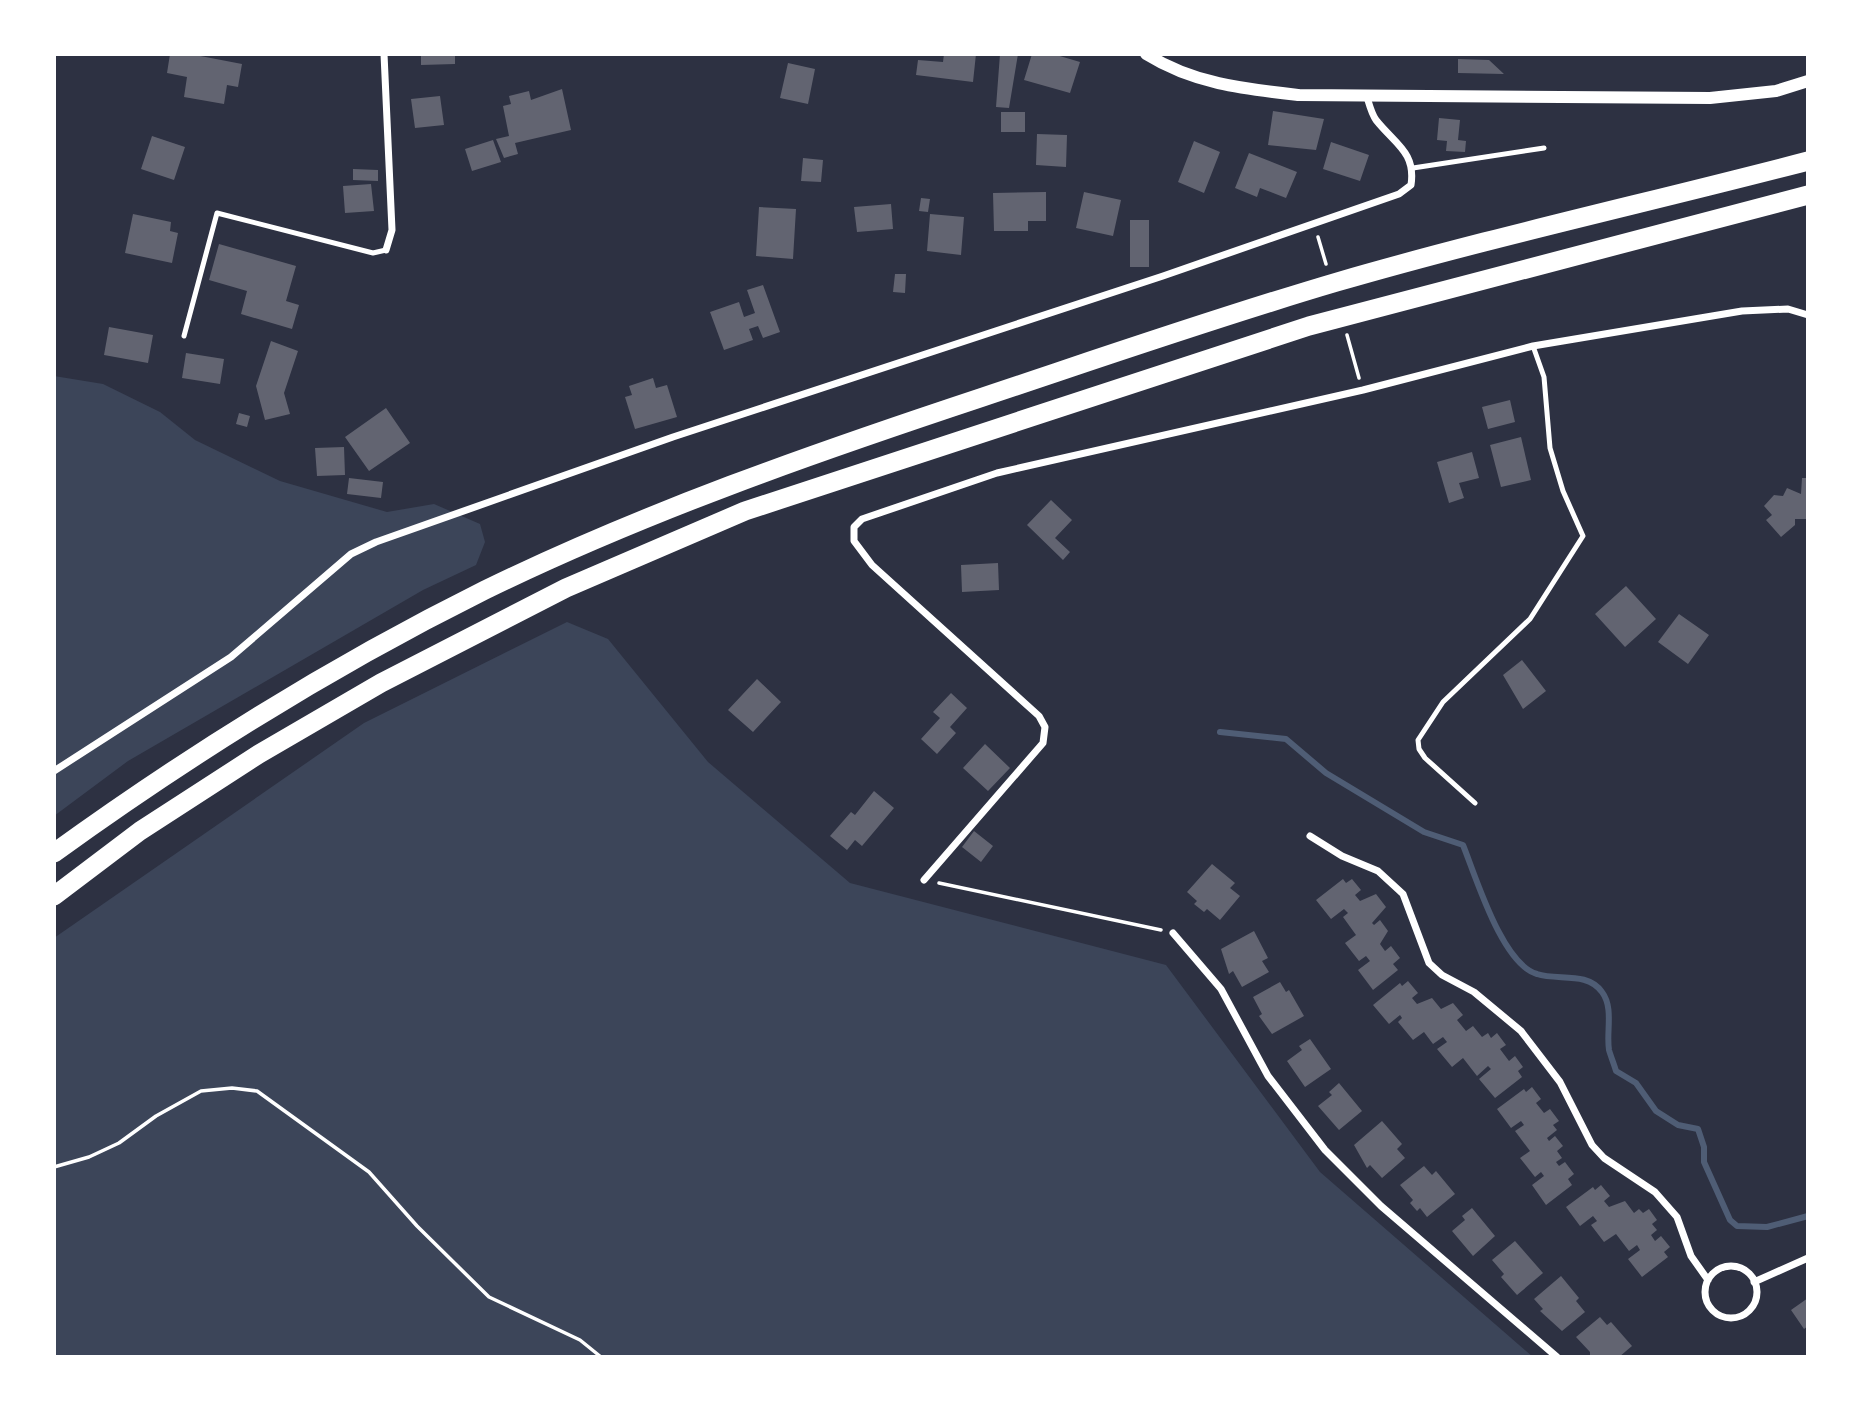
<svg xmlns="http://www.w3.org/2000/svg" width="1862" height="1411" font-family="Arial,sans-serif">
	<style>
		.green { fill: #3c4559 }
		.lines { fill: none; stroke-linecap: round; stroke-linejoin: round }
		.stream { stroke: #4f5d75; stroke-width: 6 }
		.building { fill: #626471 }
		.path { stroke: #fff; stroke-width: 3.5 }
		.service { stroke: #fff; stroke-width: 5 }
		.minor { stroke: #fff; stroke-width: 7 }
		.tertiary { stroke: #fff; stroke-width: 12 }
		.trunk { stroke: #fff; stroke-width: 19 }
	</style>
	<rect width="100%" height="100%" fill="#2d3142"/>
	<path class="green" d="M 54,376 L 103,384 L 160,412 L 195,440 L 280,481 L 387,512 L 434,504 L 480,524 L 485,542 L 476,565 L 423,590 L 128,761 L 54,816 Z
		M 567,622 L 608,639 L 708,762 L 850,883 L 1166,965 L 1320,1172 L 1533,1357 L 54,1357 L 54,938 L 364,723 Z"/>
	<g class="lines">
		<path class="stream" d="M 1220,732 L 1286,739 L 1326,773 L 1424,832 L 1463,845 C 1476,877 1502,964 1537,974 C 1558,981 1587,971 1602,992 C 1614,1008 1606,1032 1609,1050 C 1611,1057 1614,1064 1616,1071 L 1636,1083 L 1656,1111 L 1678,1125 L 1698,1129 L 1704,1147 L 1704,1162 L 1730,1220 L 1737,1226 L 1767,1227 L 1808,1216"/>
	</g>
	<path class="building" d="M 170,54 L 190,54 L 242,64 L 238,87 L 227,85 L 224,104 L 184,97 L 187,77 L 167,73 Z
		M 421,54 L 455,54 L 455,64 L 421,65 Z
		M 944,54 L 976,54 L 973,82 L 916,75 L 918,60 L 943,62 Z
		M 1000,54 L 1018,54 L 1009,108 L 996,107 Z
		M 1032,54 L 1053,54 L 1080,62 L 1070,93 L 1024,80 Z
		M 1458,59 L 1489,60 L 1504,74 L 1458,73 Z
		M 788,63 L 815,69 L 808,104 L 780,98 Z
		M 562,89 L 571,130 L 515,143 L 518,154 L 504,158 L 496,139 L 509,136 L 503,106 L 511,104 L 509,96 L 529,91 L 531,100 Z
		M 440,96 L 444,125 L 415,128 L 411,99 Z
		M 1273,111 L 1324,119 L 1316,150 L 1268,145 Z
		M 1001,112 L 1025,112 L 1025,132 L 1001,132 Z
		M 1439,118 L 1460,120 L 1458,140 L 1466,141 L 1465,152 L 1446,151 L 1447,141 L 1437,140 Z
		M 1037,134 L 1067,135 L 1066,167 L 1036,165 Z
		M 152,136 L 185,147 L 174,180 L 141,169 Z
		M 493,140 L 501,162 L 472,171 L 465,149 Z
		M 1194,141 L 1220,152 L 1204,193 L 1178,182 Z
		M 1331,142 L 1369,155 L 1360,181 L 1323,169 Z
		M 1249,153 L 1297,172 L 1286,198 L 1260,188 L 1257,197 L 1235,188 Z
		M 803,158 L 823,160 L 821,182 L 801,181 Z
		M 353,169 L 378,170 L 378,181 L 353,180 Z
		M 371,184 L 374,211 L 345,213 L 343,186 Z
		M 1046,192 L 1046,221 L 1028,221 L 1028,231 L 994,231 L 993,193 Z
		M 1084,192 L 1121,200 L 1113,236 L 1076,228 Z
		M 921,198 L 930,199 L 928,212 L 919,211 Z
		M 891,204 L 893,229 L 857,232 L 854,207 Z
		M 759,207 L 796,209 L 793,259 L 756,256 Z
		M 133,214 L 171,222 L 170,231 L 178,233 L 172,263 L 125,253 Z
		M 930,214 L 964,217 L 961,255 L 927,251 Z
		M 1130,220 L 1149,220 L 1149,267 L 1130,267 Z
		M 219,244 L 296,266 L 286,301 L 299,305 L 292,329 L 241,314 L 247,291 L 209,280 Z
		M 895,274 L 906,274 L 905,293 L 893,292 Z
		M 763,285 L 780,332 L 763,338 L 758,326 L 749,329 L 753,340 L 724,350 L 710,312 L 739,302 L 744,317 L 755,313 L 747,290 Z
		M 109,327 L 153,335 L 148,363 L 104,355 Z
		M 271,341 L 298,351 L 284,393 L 290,414 L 265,420 L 256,386 Z
		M 186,353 L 224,359 L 220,384 L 182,378 Z
		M 653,378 L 656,388 L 667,385 L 677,417 L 635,429 L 625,397 L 632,395 L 629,386 Z
		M 1510,400 L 1515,422 L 1488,429 L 1482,407 Z
		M 386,408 L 410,443 L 369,471 L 345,437 Z
		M 239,413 L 250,416 L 247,427 L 236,424 Z
		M 1521,437 L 1531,480 L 1501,487 L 1490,445 Z
		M 344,447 L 345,475 L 317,476 L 315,448 Z
		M 1472,452 L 1479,478 L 1459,483 L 1464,498 L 1449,503 L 1437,462 Z
		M 349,478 L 383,482 L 381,498 L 347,494 Z
		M 1802,478 L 1808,478 L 1808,519 L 1795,519 L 1795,525 L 1781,537 L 1766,520 L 1772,515 L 1764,506 L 1774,495 L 1783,496 L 1787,488 L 1801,494 Z
		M 1051,500 L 1072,520 L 1055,538 L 1070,552 L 1063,560 L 1027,525 Z
		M 998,563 L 999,590 L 962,592 L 961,565 Z
		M 1626,586 L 1656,619 L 1625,647 L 1595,614 Z
		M 1679,614 L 1709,635 L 1688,664 L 1658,642 Z
		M 1522,660 L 1546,691 L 1523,709 L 1503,675 Z
		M 757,679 L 781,702 L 753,732 L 728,710 Z
		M 951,693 L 967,708 L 950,727 L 956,733 L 937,754 L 921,739 L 940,718 L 933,712 Z
		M 985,744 L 1010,768 L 988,791 L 963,768 Z
		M 874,791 L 894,808 L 862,846 L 855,840 L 847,850 L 830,836 L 851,812 L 855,815 Z
		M 974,831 L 993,846 L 981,862 L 962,847 Z
		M 1212,864 L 1235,883 L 1230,888 L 1240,896 L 1220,920 L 1207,909 L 1204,912 L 1194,904 L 1197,901 L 1187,892 Z
		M 1343,879 L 1346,883 L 1352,879 L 1361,890 L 1355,895 L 1360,901 L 1376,894 L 1386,907 L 1372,923 L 1374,925 L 1380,920 L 1388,931 L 1380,944 L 1385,951 L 1391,946 L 1400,958 L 1393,964 L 1398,970 L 1373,990 L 1358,970 L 1370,961 L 1366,956 L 1359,961 L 1345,943 L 1356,935 L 1343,917 L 1348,913 L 1344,909 L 1331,919 L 1316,900 Z
		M 1254,931 L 1268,958 L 1262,961 L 1269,972 L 1242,987 L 1233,971 L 1229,974 L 1221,949 Z
		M 1408,981 L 1418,993 L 1412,998 L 1417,1004 L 1432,998 L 1441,1009 L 1453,1003 L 1463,1015 L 1457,1020 L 1466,1031 L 1473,1026 L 1482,1037 L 1488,1033 L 1491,1038 L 1497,1033 L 1506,1045 L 1500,1049 L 1509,1061 L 1515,1056 L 1523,1067 L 1518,1071 L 1522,1077 L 1495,1098 L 1479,1079 L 1491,1069 L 1488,1066 L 1477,1076 L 1463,1058 L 1452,1067 L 1437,1049 L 1447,1042 L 1443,1037 L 1433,1044 L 1424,1032 L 1413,1040 L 1398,1022 L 1402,1018 L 1400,1015 L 1389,1024 L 1373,1005 L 1400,983 L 1402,986 Z
		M 1280,982 L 1286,992 L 1289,990 L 1304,1016 L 1272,1034 L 1259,1016 L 1262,1014 L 1253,997 Z
		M 1310,1039 L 1331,1069 L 1305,1087 L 1287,1061 L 1302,1050 L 1299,1046 Z
		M 1339,1083 L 1362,1111 L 1339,1130 L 1318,1106 L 1332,1095 L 1329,1092 Z
		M 1532,1087 L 1541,1099 L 1536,1103 L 1544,1113 L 1550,1109 L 1559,1121 L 1553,1125 L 1557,1130 L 1547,1138 L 1549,1141 L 1555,1136 L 1563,1146 L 1557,1151 L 1562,1158 L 1556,1162 L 1559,1166 L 1565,1162 L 1574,1174 L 1568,1179 L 1572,1185 L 1546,1205 L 1532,1185 L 1544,1176 L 1541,1172 L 1535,1177 L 1520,1158 L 1530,1151 L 1515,1131 L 1524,1125 L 1521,1121 L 1511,1128 L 1497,1109 L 1524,1089 L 1526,1092 Z
		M 1382,1121 L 1402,1144 L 1397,1149 L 1405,1158 L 1382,1178 L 1370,1165 L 1367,1168 L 1354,1145 Z
		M 1424,1166 L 1432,1175 L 1436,1171 L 1455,1194 L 1427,1217 L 1420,1208 L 1417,1211 L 1410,1203 L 1413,1200 L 1400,1185 Z
		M 1601,1185 L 1610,1196 L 1604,1201 L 1609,1207 L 1625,1201 L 1634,1213 L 1639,1209 L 1643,1213 L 1649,1209 L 1657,1220 L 1652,1224 L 1657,1230 L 1651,1235 L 1655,1241 L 1661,1236 L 1670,1247 L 1664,1252 L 1668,1257 L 1642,1277 L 1628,1259 L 1640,1250 L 1637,1245 L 1629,1251 L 1616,1234 L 1604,1242 L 1591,1225 L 1597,1221 L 1593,1216 L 1580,1226 L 1566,1207 L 1593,1187 L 1595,1190 Z
		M 1472,1208 L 1495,1236 L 1473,1256 L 1452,1231 L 1465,1220 L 1462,1216 Z
		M 1515,1241 L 1543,1273 L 1517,1295 L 1501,1277 L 1504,1274 L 1492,1260 Z
		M 1561,1276 L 1579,1298 L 1576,1301 L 1585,1312 L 1562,1331 L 1540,1311 L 1543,1309 L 1534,1299 Z
		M 1808,1298 L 1808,1326 L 1804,1329 L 1791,1310 Z
		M 1600,1317 L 1607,1325 L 1611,1322 L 1632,1346 L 1619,1357 L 1590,1357 L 1590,1352 L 1576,1337 Z"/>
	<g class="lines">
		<path class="path" d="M 1318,237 L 1326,264
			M 1347,335 L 1359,378
			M 939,883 L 1161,930
			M 54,1167 L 89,1157 L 119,1143 L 156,1116 L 201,1091 L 232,1088 L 257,1091 L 369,1172 L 417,1226 L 489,1297 L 580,1340 L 601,1357"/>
		<path class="service" d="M 1413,168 L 1544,148
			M 184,336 L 217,213 L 373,253 L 386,250
			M 1475,803 L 1425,758 L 1419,749 L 1418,740 L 1443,702 L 1530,619 L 1583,536 L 1563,491 L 1550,448 L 1544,377 L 1533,346"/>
		<path class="minor" d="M 384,54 L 392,230 L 386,250
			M 54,771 L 231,657 L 351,554 L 376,542 L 673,437 L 1163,276 L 1399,194 L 1411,185 C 1416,152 1395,144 1376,120 C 1371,113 1369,103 1366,94
			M 1310,836 L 1342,856 L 1378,871 L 1403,894 L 1429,963 L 1442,975 L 1474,992 L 1521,1031 L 1560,1082 L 1592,1145 L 1604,1158 L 1655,1192 L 1677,1217 L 1691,1256 L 1708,1280
			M 924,880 L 1043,743 L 1045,727 L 1039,716 L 872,565 L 854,541 L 854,527 L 862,519 L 997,473 L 1363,390 L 1533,346 L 1742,311 L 1788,309 L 1808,315
			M 1173,933 L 1221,989 L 1268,1076 L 1325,1150 L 1381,1206 L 1557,1357
			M1705 1292a26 26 0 1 1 52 0a26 26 0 1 1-52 0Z
			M 1754,1282 L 1808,1258"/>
		<path class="tertiary" d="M 1146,54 C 1194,84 1244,89 1299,95 L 1710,98 L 1776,91 L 1808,81"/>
		<path class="trunk" d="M 54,853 C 191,754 334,665 485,590 C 645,512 814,453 983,397 C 1100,358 1218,317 1337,282 C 1492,237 1651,202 1808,161
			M 54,896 L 140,831 L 259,754 L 381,683 L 566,588 L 745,511 L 1309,326 L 1808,195"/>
	</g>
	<rect width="1862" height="1411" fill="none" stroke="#ffffff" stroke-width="112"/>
</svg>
